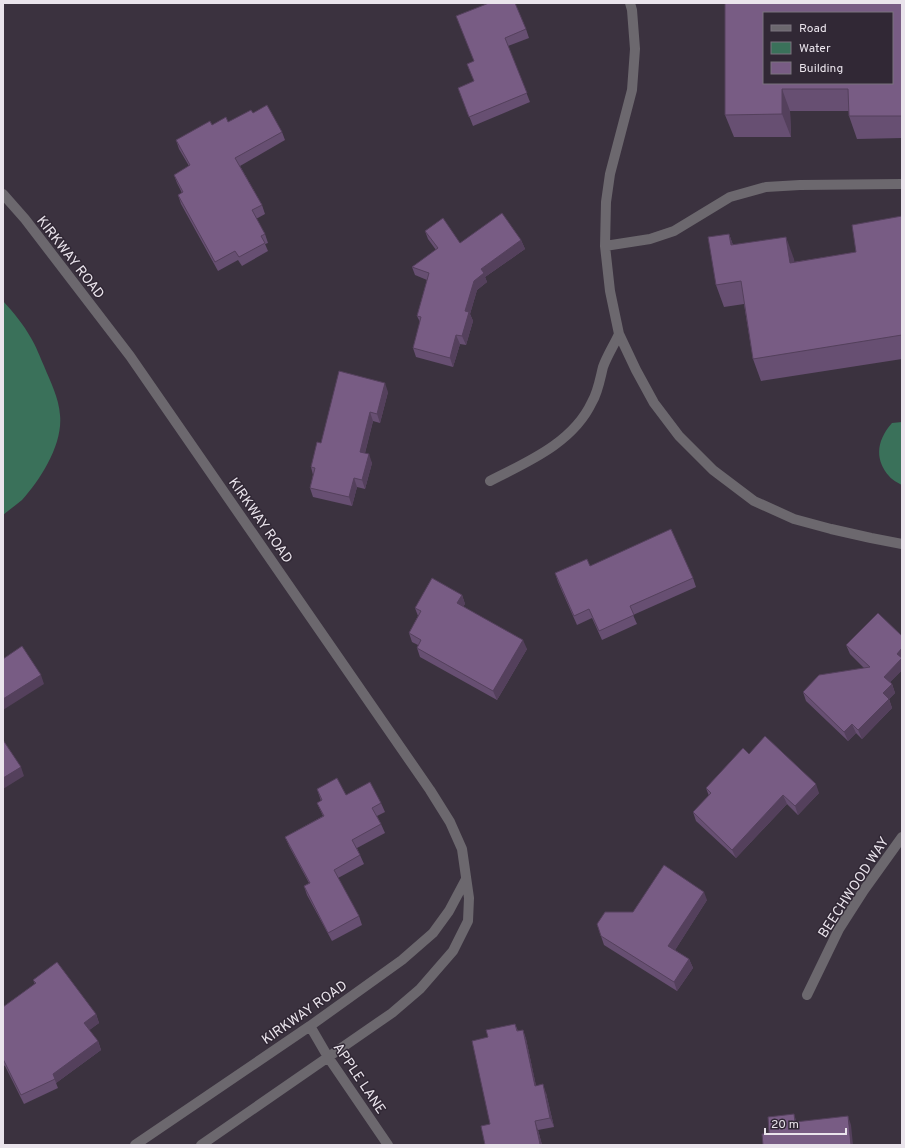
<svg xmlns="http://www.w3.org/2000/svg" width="905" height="1148" font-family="Overpass,sans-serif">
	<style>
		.water { fill: #3a715a }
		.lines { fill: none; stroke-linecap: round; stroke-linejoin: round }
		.minor { stroke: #6c686e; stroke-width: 10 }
		.wall { fill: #674f72 }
		.shaded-wall { fill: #54405c }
		.building { fill: #785c84; stroke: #54405c; fill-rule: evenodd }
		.labels { text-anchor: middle; stroke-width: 3; stroke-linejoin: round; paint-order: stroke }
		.street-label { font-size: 14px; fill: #eae4ec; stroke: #312835 }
	</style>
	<rect width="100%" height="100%" fill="#3b323f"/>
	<path class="water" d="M 3,301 C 13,312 24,325 31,338 C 36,346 40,357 44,366 C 50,381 59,398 60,415 C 63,444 41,479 22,500 C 16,505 9,510 3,515 Z
		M 902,422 L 902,485 C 898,483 892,480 889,476 C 874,459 877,440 892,423 Z"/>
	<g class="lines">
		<path class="minor" d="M 630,3 L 632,10 L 635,49 L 632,90 L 610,174 L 606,202 L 605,246 L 610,291 L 619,334 L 636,370 L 654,403 L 679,436 L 713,470 L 754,501 L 794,519 L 831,529 L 871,538 L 902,544
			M 3,194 L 25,219 L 130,356 L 430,790 L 450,822 L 462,849 L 469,898 L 468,921 L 453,951 L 420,989 L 392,1013 L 201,1145
			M 605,246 L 650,239 L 674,231 L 730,197 L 766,187 L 800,185 L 902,184
			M 490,481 C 527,462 573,443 592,402 C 598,392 600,379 603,367 C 607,356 614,345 619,334
			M 807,995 L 839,929 L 864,890 L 902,837
			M 310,1026 L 328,1057 L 388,1145
			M 135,1145 L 310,1026 L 402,960 L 433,933 L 449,911 L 466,879"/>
	</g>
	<path class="wall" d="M 902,3 L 902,138 L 857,139 L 849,116 L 849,111 L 790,111 L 791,137 L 734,137 L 725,115 Z
		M 460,25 L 526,29 L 529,38 L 508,46 L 530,102 L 473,126 L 458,88 L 474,81 L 467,64 L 474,61 Z
		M 253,113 L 282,132 L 285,140 L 240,166 L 262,205 L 265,214 L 256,219 L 265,234 L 268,243 L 265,244 L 268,251 L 242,266 L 238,260 L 218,271 L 181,204 L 178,195 L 182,193 L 177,183 L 174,175 L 189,166 L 179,149 L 176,140 L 212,125 L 228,122 Z
		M 902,216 L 902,359 L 761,381 L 753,359 L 744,304 L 724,307 L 716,285 L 729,234 L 733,245 L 794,259 L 794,262 L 856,252 Z
		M 425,231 L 460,243 L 521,240 L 525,249 L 485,277 L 487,282 L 477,290 L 470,314 L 473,321 L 466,345 L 460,344 L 453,367 L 416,357 L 413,348 L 420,322 L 417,316 L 427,280 L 415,275 L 412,267 L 436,250 L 428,239 Z
		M 388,392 L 380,423 L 373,421 L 365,453 L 372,463 L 365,489 L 357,487 L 352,506 L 313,497 L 310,488 L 313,475 L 311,467 L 321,443 Z
		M 590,566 L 693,578 L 696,587 L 633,615 L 637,624 L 602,640 L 592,618 L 577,625 L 558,582 L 555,573 Z
		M 462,595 L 465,604 L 463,606 L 527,649 L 497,700 L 420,657 L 417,648 L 418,645 L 412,642 L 409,633 L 418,616 L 415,608 Z
		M 846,645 L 902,670 L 890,682 L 892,684 L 895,693 L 889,699 L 892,708 L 862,739 L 856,733 L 848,741 L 806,701 L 803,692 L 864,668 L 850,654 Z
		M 749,754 L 819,793 L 798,815 L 787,804 L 736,858 L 696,821 L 693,812 L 709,796 L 706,788 Z
		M 317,789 L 346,795 L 381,803 L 385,812 L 377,816 L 381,824 L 385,833 L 357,848 L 360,855 L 364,864 L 338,878 L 359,916 L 362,925 L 332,941 L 307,895 L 304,886 L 309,883 L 289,846 L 285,837 L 323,816 L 317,803 L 321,801 Z
		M 707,900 L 675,950 L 689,959 L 693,968 L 677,991 L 604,945 L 597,924 L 633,912 Z
		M 33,980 L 96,1014 L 99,1023 L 89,1030 L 98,1041 L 101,1050 L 56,1083 L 58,1088 L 24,1104 L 5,1066 L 3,1065 L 3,1007 L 35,984 Z
		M 515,1024 L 518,1031 L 523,1030 L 526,1039 L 536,1086 L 546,1093 L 554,1127 L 538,1130 L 542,1145 L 485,1145 L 490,1124 L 488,1037 Z"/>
	<path class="shaded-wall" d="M 782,89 L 790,111 L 791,137 L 782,114 Z
		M 729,234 L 737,256 L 731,245 Z
		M 786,237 L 794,259 L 798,285 L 790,263 Z
		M 521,240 L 525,249 L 485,277 L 487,282 L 477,290 L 470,314 L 473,321 L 466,345 L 462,336 L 465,311 L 474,281 L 481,269 Z
		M 456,335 L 460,344 L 453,367 L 450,358 Z
		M 385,383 L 388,392 L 380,423 L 377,414 Z
		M 370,412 L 373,421 L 363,461 L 360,452 Z
		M 369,454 L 372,463 L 365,489 L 362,480 Z
		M 354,478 L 357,487 L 352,506 L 349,497 Z
		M 462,595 L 465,604 L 460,612 L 457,603 Z
		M 523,640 L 527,649 L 497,700 L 493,691 Z
		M 902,648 L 902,670 L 887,685 L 884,677 L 897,654 Z
		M 41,675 L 44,684 L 3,710 L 3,699 Z
		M 892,684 L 895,693 L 889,699 L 892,708 L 862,739 L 858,730 L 883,693 Z
		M 852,724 L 856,733 L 848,741 L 844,732 Z
		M 21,767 L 24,776 L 3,789 L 3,778 Z
		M 816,784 L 819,793 L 798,815 L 795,806 Z
		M 783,795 L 787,804 L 736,858 L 732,850 Z
		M 704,892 L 707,900 L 672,955 L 668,946 Z
		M 689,959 L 693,968 L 677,991 L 674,982 Z
		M 96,1014 L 99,1023 L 87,1032 L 84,1023 Z
		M 523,1030 L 526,1039 L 538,1095 L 535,1086 Z
		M 98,1041 L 101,1050 L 56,1083 L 53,1074 Z
		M 543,1084 L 546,1093 L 554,1127 L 550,1118 Z
		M 794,1114 L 797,1123 L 795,1122 Z
		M 848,1116 L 851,1125 L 853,1145 L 851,1145 Z
		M 535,1121 L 538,1130 L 542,1145 L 540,1145 L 540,1144 Z"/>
	<path class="building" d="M 489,3 L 515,3 L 526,29 L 505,38 L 527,93 L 469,117 L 458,88 L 474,81 L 467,64 L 474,61 L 456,16 Z
		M 725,3 L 902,3 L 902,116 L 849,116 L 848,89 L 782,89 L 782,114 L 725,115 ZM 764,13 L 892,13 L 892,83 L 764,83 Z
		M 267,105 L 282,132 L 235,158 L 262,205 L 252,210 L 265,234 L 261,236 L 265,243 L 239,257 L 235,251 L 215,262 L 178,195 L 183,192 L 174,175 L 190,165 L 176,140 L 210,121 L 212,125 L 226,117 L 228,122 L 251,110 L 253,113 Z
		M 502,213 L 521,240 L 481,269 L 484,273 L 474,281 L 465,311 L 469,312 L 462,336 L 456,335 L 450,358 L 413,348 L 421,317 L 417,316 L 429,273 L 412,267 L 438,248 L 425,231 L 443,218 L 460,243 Z
		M 902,216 L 902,335 L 753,359 L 741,281 L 716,285 L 708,237 L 729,234 L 731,245 L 786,237 L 790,263 L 856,252 L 852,225 Z
		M 339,371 L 385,383 L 377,414 L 370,412 L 360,452 L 369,454 L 362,480 L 354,478 L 349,497 L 310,488 L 315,468 L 311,467 L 317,442 L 321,443 Z
		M 671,529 L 693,578 L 630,606 L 634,615 L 599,631 L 589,609 L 574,616 L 555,573 L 587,559 L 590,566 Z
		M 432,578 L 462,595 L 457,603 L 523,640 L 493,691 L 417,648 L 421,640 L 409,633 L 421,611 L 415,608 Z
		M 878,613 L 902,636 L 902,648 L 897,654 L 902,658 L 884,677 L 892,684 L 883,693 L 889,699 L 858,730 L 852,724 L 844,732 L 803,692 L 819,675 L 870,667 L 846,645 Z
		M 22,646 L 41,675 L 3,699 L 3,659 Z
		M 765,736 L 816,784 L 795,806 L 783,795 L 732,850 L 693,812 L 711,793 L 706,788 L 743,748 L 749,754 Z
		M 3,740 L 21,767 L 3,778 Z
		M 337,778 L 346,795 L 370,782 L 381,803 L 372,808 L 381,824 L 352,840 L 360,855 L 334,870 L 359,916 L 328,933 L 304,886 L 310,883 L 285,837 L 324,816 L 317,803 L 322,800 L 317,789 Z
		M 664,865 L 704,892 L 668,946 L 689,959 L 674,982 L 601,936 L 597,924 L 605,912 L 633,912 Z
		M 57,962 L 96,1014 L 84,1023 L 98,1041 L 53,1074 L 55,1079 L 21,1095 L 3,1059 L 3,1007 L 36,983 L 33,980 Z
		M 515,1024 L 517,1031 L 523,1030 L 535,1086 L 543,1084 L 550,1118 L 535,1121 L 540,1144 L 537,1145 L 485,1145 L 481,1126 L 490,1124 L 472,1041 L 488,1037 L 486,1030 Z
		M 794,1114 L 795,1122 L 848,1116 L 851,1145 L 763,1145 L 762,1134 L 769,1133 L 768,1117 Z"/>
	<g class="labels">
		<g class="street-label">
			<text transform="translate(71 257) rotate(52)" y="5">KIRKWAY ROAD</text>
			<text transform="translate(261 520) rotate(55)" y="5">KIRKWAY ROAD</text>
			<text transform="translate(853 887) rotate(-57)" y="5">BEECHWOOD WAY</text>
			<text transform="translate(304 1012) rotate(-35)" y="5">KIRKWAY ROAD</text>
			<text transform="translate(360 1078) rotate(56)" y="5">APPLE LANE</text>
		</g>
	</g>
	<rect width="905" height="1148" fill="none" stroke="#eae4ec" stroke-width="8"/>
	<rect x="763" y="12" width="130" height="72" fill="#312835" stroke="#7b737e"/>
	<rect x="771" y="25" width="20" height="6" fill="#6c686e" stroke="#7b737e"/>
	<text x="799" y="32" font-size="12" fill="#eae4ec">Road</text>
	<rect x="771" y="42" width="20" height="12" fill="#3a715a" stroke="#7b737e"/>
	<text x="799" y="52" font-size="12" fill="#eae4ec">Water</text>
	<rect x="771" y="62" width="20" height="12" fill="#785c84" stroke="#7b737e"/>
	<text x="799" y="72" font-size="12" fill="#eae4ec">Building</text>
	<path d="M765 1128v6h81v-6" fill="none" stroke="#eae4ec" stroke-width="2"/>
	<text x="771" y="1128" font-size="12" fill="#eae4ec" stroke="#312835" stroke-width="3" paint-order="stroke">20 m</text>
</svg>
